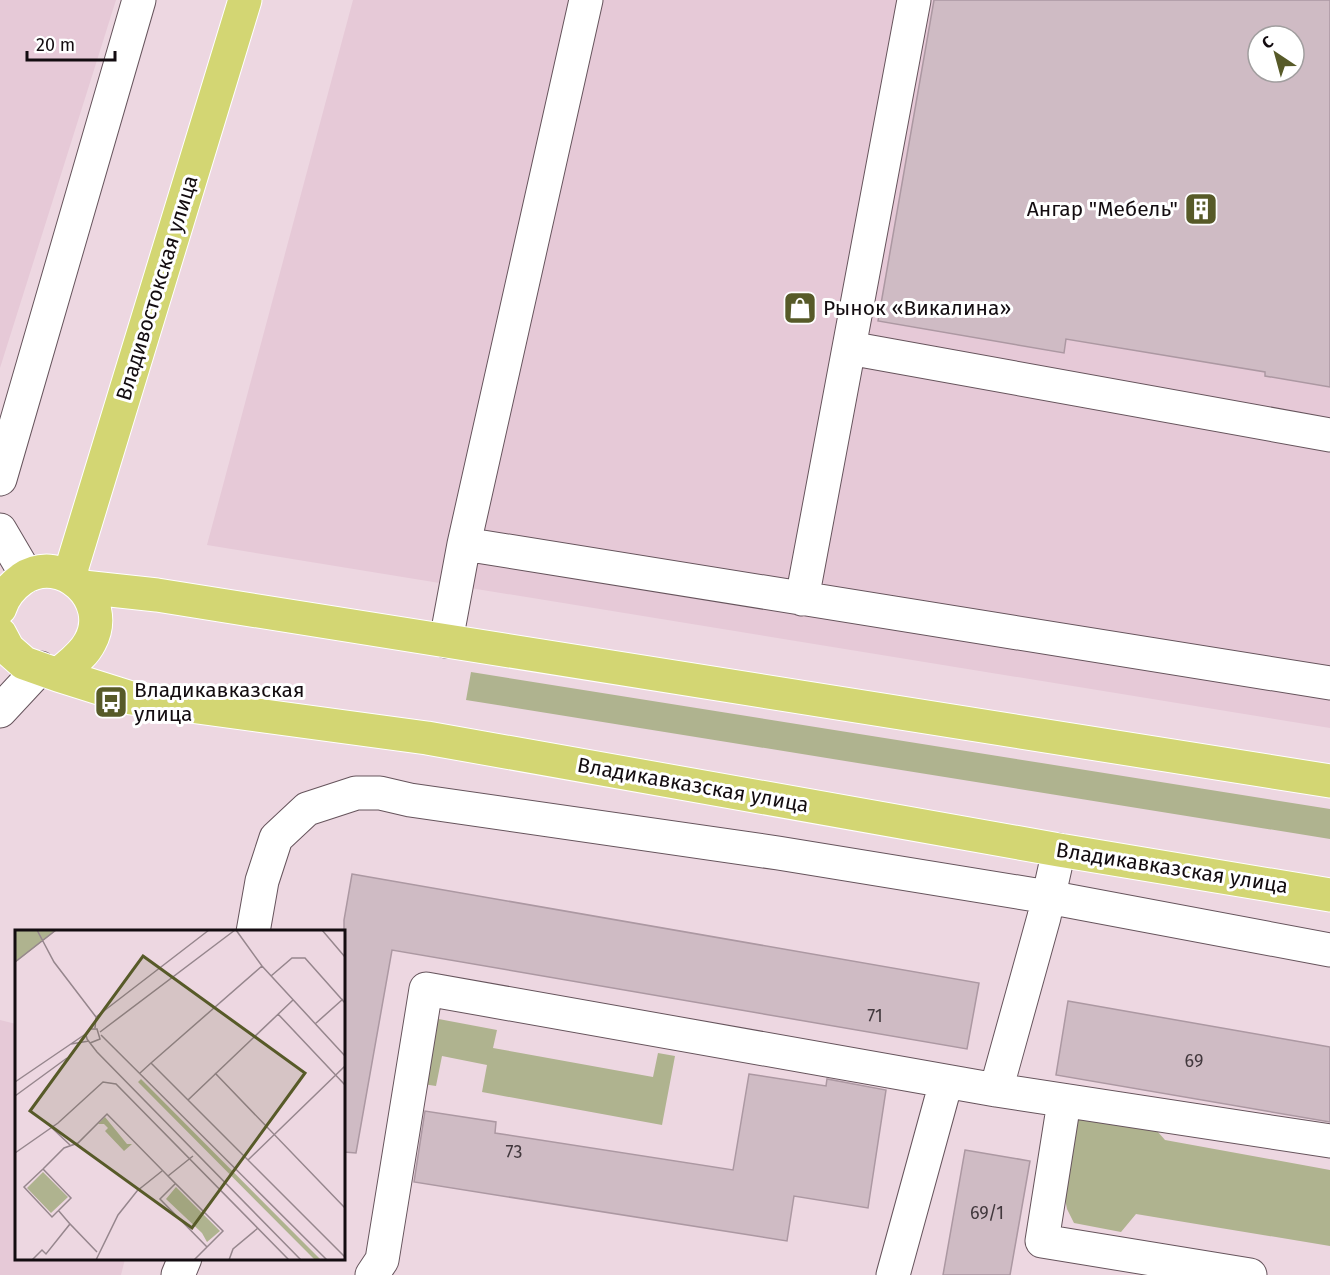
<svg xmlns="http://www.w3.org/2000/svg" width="1330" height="1275" font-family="'Fira Sans',sans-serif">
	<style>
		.built { fill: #e6c9d7; fill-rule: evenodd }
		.green { fill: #afb38f }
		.building { fill: #cfbbc4; stroke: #ac98a2; stroke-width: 1.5; fill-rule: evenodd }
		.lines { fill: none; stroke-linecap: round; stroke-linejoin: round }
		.minor-casing { stroke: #66545c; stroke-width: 35 }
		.major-casing { stroke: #fff; stroke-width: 35 }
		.minor { stroke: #fff; stroke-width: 33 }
		.major { stroke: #d3d673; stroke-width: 33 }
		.labels { text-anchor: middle; stroke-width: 6; stroke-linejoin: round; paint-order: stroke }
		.number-label { font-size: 18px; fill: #42383d }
		.poi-label { font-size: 21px; fill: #130c10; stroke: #fff; text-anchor: start }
		.street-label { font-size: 21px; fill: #130c10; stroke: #fff }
		.inset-road { fill: none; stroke: #96868d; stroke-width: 1.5 }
		.view { fill: #575a28; fill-opacity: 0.15; stroke: #575a28; stroke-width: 3 }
		.inset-edge { fill: none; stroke: #130c10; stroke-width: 3 }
	</style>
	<rect width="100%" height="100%" fill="#edd7e1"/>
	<path class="built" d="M 0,0 L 116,0 L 0,368 Z
		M 353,0 L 1330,0 L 1330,728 L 207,545 ZM 1258,36 L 1294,36 L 1294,72 L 1258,72 Z
		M 0,1020 L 16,1024 L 16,1258 L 125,1259 L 121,1275 L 0,1275 Z"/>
	<path class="green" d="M 471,672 L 1330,809 L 1330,839 L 466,700 Z
		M 428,1017 L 497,1030 L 493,1048 L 653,1077 L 658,1053 L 675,1056 L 662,1125 L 482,1092 L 487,1065 L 442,1056 L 436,1086 L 416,1083 Z
		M 1078,1114 L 1150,1123 L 1165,1140 L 1330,1170 L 1330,1246 L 1136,1214 L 1121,1232 L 1074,1223 L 1067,1209 L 1063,1189 Z"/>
	<path class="building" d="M 934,0 L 1330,0 L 1330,387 L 1265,376 L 1265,372 L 1066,339 L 1064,353 L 878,321 ZM 1258,36 L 1294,36 L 1294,72 L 1258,72 Z
		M 352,874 L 979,983 L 967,1049 L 392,950 L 356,1153 L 344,1152 L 344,920 Z
		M 1068,1001 L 1330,1047 L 1330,1122 L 1056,1075 Z
		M 749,1074 L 826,1086 L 827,1079 L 886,1090 L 868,1208 L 794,1196 L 787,1241 L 414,1182 L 425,1111 L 496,1122 L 495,1133 L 733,1170 Z
		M 965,1150 L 1030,1161 L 1010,1275 L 943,1275 Z"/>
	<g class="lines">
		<defs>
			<path id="minor" d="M 849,348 L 1330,435
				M 0,479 L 139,0
				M 0,530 L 27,576
				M 464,544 L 586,0
				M 802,599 L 914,0
				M 446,641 L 464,544 L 1330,683
				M 0,711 L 40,668
				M 1059,850 L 1044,917 L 996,1090 L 1330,1141
				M 253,932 L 262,881 L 276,838 L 307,809 L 356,793 L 380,793 L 410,800 L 778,853 L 1048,897 L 1330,950
				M 1064,1102 L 1042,1241 L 1250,1275
				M 178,1275 L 185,1258
				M 372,1275 L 382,1260 L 426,989 L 996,1090
				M 893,1275 L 946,1082"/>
			<path id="major" d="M 69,577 L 245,0
				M 83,587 L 157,595 L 1330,781
				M 0,608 C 4,595 11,587 22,579 C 62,552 113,600 90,642 C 83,656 69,665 58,675
				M 0,634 L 8,649 L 24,663 L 58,675 L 131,698 L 427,738 L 1059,850 L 1330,895"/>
		</defs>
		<use href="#minor" class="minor-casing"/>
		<use href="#major" class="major-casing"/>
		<use href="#minor" class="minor"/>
		<use href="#major" class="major"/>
	</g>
	<defs>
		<symbol id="building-square" viewBox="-11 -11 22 22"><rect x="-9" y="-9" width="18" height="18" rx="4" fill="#575a28" stroke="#fff"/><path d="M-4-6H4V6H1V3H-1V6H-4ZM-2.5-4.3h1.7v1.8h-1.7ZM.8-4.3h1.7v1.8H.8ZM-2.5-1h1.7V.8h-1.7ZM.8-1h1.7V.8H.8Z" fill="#fff"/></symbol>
		<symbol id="shop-square" viewBox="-11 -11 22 22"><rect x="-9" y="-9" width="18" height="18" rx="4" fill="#575a28" stroke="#fff"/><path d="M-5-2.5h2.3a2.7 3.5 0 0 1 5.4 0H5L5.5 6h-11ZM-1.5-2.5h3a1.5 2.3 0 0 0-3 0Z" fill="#fff"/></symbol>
		<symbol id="bus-square" viewBox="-11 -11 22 22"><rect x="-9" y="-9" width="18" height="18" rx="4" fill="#575a28" stroke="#fff"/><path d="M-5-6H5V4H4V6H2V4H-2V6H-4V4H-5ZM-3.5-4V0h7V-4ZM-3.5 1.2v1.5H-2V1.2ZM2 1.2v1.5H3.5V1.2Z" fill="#fff"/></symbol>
	</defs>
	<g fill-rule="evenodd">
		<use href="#building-square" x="1182" y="190" width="38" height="38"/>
		<use href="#shop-square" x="781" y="289" width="38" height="38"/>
		<use href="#bus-square" x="92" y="683" width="38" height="38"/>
	</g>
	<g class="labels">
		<g class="number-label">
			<text x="875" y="1022">71</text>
			<text x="1194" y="1067">69</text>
			<text x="514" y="1158">73</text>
			<text x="987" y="1219">69/1</text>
		</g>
		<g class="poi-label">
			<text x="1178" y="216" text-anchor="end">Ангар "Мебель"</text>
			<text x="823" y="315">Рынок «Викалина»</text>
			<text x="134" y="697">Владикавказская<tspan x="134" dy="24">улица</tspan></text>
		</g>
		<g class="street-label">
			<text transform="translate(157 288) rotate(-73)" y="7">Владивостокская улица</text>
			<text transform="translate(693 785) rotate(10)" y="7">Владикавказская улица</text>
			<text transform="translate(1172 868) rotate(9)" y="7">Владикавказская улица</text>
		</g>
	</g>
	<g transform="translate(15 930)">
		<rect width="330" height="330" fill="#edd7e1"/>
		<path d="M 0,0 L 42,0 L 0,33 ZM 126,149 L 306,330 L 300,330 L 123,152 ZM 90,187 L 112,214 L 117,214 L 109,221 L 90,201 L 93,198 L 89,194 L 83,194 ZM 28,242 L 53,267 L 36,283 L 12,258 ZM 161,257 L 205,301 L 192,312 L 187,303 L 151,269 Z" fill="#afb38f"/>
		<path class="inset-road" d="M 22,0 L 39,32 L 81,87 L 80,98M 221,0 L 247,36 L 330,126M 307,0 L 330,27M 0,32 L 41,0M 256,46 L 277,28 L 290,28 L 330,73M 263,84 L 330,155M 81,87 L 194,0M 300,94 L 328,69M 85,102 L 220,0M 86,105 L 312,330M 75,113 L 85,109 L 82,99 L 75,99 L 71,105 L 72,109 L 75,113 L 82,122 L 286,330M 56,114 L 74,111M 136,133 L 247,36M 125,143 L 136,133 L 330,327M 200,143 L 330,278M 0,152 L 72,103M 0,166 L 52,128M 173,170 L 278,70M 36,197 L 55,215M 0,223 L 43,193 L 88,152 L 101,154 L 274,330M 178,226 L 153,246 L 208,301 L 179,330M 233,230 L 330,136M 28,239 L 56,268 L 37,287 L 9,257 L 28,239 L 49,218 L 63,213 L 92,184 L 153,246M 160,254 L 145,269 L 192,317M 43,280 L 55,294M 17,330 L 27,320 L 31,324 L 55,294 L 82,322M 81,330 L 103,285 L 122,261 L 147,241M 214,330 L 218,319 L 243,298"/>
		<path class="view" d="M 128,26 L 290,143 L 177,298 L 15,181 Z"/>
		<rect width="330" height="330" class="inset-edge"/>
	</g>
	<g transform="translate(1276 54) rotate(324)"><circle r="28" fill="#ffffff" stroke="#a19e9f" stroke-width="1.5"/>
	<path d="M0-4.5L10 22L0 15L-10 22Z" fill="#575a28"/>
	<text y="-9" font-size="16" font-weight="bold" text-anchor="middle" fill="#130c10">С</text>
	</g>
	<path d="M27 51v9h88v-9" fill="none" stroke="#130c10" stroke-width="3"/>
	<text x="36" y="51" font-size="18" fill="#130c10" stroke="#ffffff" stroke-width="4.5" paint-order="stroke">20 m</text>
</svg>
